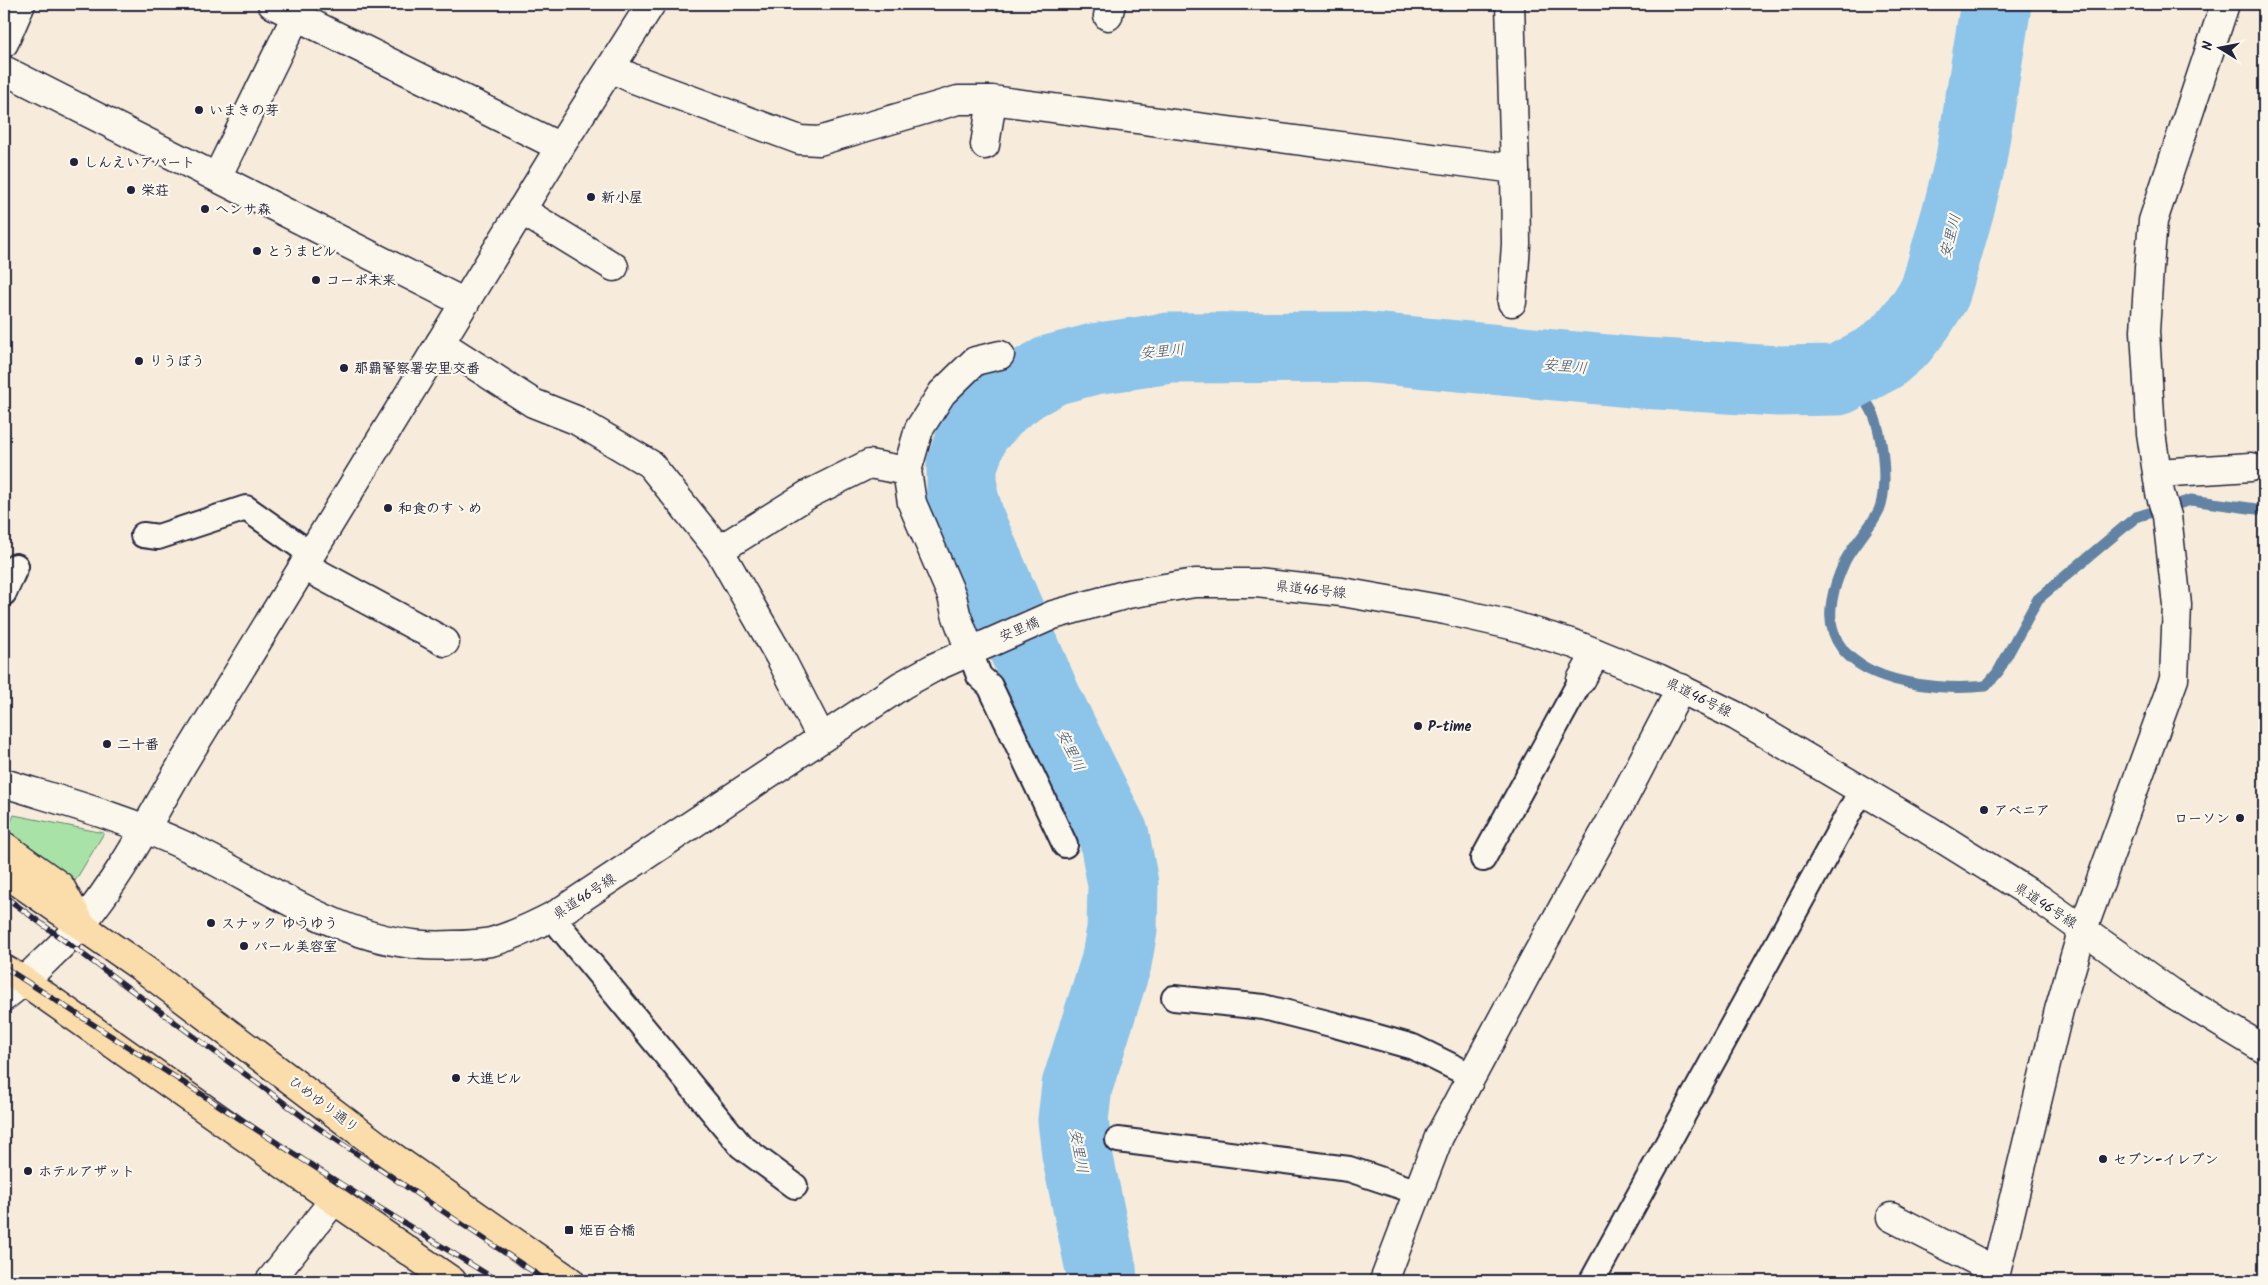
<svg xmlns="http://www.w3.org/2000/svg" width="2268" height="1285" font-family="Kalam,'Klee One',sans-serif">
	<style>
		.green { fill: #a9e2a7; stroke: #668271 }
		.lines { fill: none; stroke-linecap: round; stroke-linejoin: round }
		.stream { stroke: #6283a4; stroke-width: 11 }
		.river { stroke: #8cc4ea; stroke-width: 71 }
		.lane-casing { stroke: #22223b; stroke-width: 28 }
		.street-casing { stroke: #22223b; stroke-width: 31 }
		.secondary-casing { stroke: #22223b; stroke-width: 31 }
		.highway-casing { stroke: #22223b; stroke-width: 31 }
		.lane { stroke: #fbf7ec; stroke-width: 24 }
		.street { stroke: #fbf7ec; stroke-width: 28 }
		.secondary { stroke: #fbf7ec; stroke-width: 28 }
		.highway { stroke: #faddab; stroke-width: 28 }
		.rail-casing { stroke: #22223b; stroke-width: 5.5 }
		.rail { stroke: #fbf7ec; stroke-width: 4; stroke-dasharray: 11; stroke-linecap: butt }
		.poi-dot { fill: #22223b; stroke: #fbf7ec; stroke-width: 2 }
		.labels { text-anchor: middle; stroke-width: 4.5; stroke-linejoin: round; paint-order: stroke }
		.poi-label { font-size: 14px; font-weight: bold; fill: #22223b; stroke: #fbf7ec; text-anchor: start }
		.street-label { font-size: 14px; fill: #22223b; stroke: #fbf7ec }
		.water-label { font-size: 15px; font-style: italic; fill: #425370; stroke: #fbf7ec }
	</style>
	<rect width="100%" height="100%" fill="#f7ecdb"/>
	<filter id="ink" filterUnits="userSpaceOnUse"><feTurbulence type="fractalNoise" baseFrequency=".02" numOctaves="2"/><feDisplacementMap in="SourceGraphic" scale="10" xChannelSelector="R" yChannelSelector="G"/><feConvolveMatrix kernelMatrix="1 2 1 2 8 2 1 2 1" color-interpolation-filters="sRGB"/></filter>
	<g filter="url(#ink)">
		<path class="green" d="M 14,815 L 104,833 L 75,881 L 5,833 Z"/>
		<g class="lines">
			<path class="stream" d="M 1838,380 C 1846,387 1861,394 1867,403 C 1883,424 1889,487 1879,510 C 1870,529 1854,543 1845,561 C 1840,572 1834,588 1832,600 C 1817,681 1931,692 1986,686 L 1998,672 L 2038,599 L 2136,517 L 2191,500 L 2264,510"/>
			<path class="river" d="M 1102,1281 L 1101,1269 L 1077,1154 L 1073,1120 L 1077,1086 L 1116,963 L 1122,930 L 1123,884 L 1114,836 L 1046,699 L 970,522 L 962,494 L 962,465 L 974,431 L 1000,403 L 1023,386 L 1052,370 L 1094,359 L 1170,348 L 1362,347 L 1641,373 L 1778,381 L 1838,380 L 1881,357 L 1902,339 L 1920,316 L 1935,292 L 1959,208 L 1971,159 L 1996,4"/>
			<defs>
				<path id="lane" d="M 143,535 L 158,537 L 246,508 L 311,554
					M 4,593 L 16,566
					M 970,651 L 979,676 L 990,686 L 1065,845
					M 1483,859 L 1581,680
					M 552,917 L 741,1146 L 795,1186
					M 1174,998 L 1264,1007 L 1335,1025 L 1413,1047 L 1472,1076
					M 1118,1140 L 1349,1169 L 1418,1192
					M 1592,1281 L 1861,791"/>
				<path id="street" d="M 272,4 L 560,147
					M 1108,16 L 1111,4
					M 4,43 L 21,4
					M 611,68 L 634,79 L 800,140 L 819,141 L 958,100 L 992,100 L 1515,169 L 1510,4
					M 4,70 L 465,303
					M 985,145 L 992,100
					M 217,177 L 302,4
					M 521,210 L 614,267
					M 1512,302 L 1516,244 L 1515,169
					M 440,343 L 533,403 L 576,420 L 650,464 L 719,550 L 780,657 L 821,737
					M 2157,473 L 2251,467
					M 719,550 L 809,494 L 869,464 L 907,471
					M 304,566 L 445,642
					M 970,651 L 956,614 L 952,596 L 912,503 L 907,471 L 919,429 L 942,393 L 975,361 L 1000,355
					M 1581,680 L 1596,653
					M 4,997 L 24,981
					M 1891,1217 L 1996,1271
					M 270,1281 L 334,1200
					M 1384,1281 L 1439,1137 L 1536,956 L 1621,803 L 1681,688
					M 1994,1281 L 2059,1010 L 2083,929 L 2174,679 L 2177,605 L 2167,516 L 2160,493 L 2151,433 L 2145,331 L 2149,268 L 2153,221 L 2225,4"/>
				<path id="secondary" d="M 4,783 C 65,802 125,818 183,845 C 272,886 350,952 453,945 C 465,945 479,944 491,942 C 514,936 536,925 557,914 L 902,685 L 935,667 L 1053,615 L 1128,594 L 1195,583 L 1256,583 L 1342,592 L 1445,610 L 1511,625 L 1574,644 L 1658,678 L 1736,716 L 1927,829 L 2041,900 L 2170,992 L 2264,1049
					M 24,981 C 43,962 64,944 81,924 C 122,875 151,817 183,763 L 560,147 L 651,4"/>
				<path id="highway" d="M 4,846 L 60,886 L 79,921
					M 4,872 L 145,970 L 390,1155 L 570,1281
					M 4,969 L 24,981 L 334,1200 L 452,1281"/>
			</defs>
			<use href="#lane" class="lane-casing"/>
			<use href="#street" class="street-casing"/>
			<use href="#secondary" class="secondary-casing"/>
			<use href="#highway" class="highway-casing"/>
			<use href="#lane" class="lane"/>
			<use href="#street" class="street"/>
			<use href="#secondary" class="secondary"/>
			<use href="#highway" class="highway"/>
			<defs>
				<path id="rail" d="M 4,896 L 314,1125 L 547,1281
					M 4,967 L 341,1184 L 498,1281"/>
			</defs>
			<use href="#rail" class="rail-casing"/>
			<use href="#rail" class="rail"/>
		</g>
	</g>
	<g class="poi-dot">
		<circle cx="199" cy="110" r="5"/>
		<circle cx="74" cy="162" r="5"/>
		<circle cx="131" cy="190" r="5"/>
		<circle cx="591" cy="197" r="5"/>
		<circle cx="205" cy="209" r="5"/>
		<circle cx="257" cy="251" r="5"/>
		<circle cx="316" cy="280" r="5"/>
		<circle cx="139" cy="361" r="5"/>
		<circle cx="344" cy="368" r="5"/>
		<circle cx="388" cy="508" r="5"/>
		<circle cx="1418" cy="726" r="5"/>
		<circle cx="107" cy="744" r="5"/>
		<circle cx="1984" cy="810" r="5"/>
		<circle cx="2240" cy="818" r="5"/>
		<circle cx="211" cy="923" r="5"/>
		<circle cx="244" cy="946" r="5"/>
		<circle cx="456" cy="1078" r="5"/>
		<circle cx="2103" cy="1159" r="5"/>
		<circle cx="28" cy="1171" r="5"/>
		<rect x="564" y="1225" width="10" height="10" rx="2.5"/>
	</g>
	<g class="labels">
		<g class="poi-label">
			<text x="209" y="115">いまきの芽</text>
			<text x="84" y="167">しんえいアパート</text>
			<text x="141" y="195">栄荘</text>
			<text x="601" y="202">新小屋</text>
			<text x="215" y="214">ヘンサ森</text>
			<text x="267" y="256">とうまビル</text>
			<text x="326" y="285">コーポ未来</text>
			<text x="149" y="366">りうぼう</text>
			<text x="354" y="373">那覇警察署安里交番</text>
			<text x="398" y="513">和食のすゝめ</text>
			<text x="1428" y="731">P-time</text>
			<text x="117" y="749">二十番</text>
			<text x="1994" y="815">アベニア</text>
			<text x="2230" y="823" text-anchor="end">ローソン</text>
			<text x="221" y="928">スナック ゆうゆう</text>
			<text x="254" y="951">パール美容室</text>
			<text x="466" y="1083">大進ビル</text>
			<text x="2113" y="1164">セブン-イレブン</text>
			<text x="38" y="1176">ホテルアザット</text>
			<text x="579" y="1235">姫百合橋</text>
		</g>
		<g class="street-label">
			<text transform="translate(1311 589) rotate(6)" y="5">県道46号線</text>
			<text transform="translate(1019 629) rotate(-23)" y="5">安里橋</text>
			<text transform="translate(1699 697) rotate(26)" y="5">県道46号線</text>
			<text transform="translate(584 896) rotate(-33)" y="5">県道46号線</text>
			<text transform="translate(2046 905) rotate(33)" y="5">県道46号線</text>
			<text transform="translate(324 1104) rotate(37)" y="5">ひめゆり通り</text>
		</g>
		<g class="water-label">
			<text transform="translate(1950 236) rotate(-75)" y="5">安里川</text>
			<text transform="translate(1162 351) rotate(-5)" y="5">安里川</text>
			<text transform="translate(1565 366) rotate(5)" y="5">安里川</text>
			<text transform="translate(1071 750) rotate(64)" y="5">安里川</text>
			<text transform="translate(1079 1151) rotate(80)" y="5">安里川</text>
		</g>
	</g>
	<rect width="2268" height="1285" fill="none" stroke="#fbf7ec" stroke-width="20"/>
	<rect x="10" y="10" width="2248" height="1265" fill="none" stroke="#22223b" stroke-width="2" filter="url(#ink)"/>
	<g transform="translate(2220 48) rotate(280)" stroke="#fbf7ec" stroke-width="4" paint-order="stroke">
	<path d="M0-4L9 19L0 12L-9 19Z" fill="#22223b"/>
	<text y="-8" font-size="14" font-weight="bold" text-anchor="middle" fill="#22223b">N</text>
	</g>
</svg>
